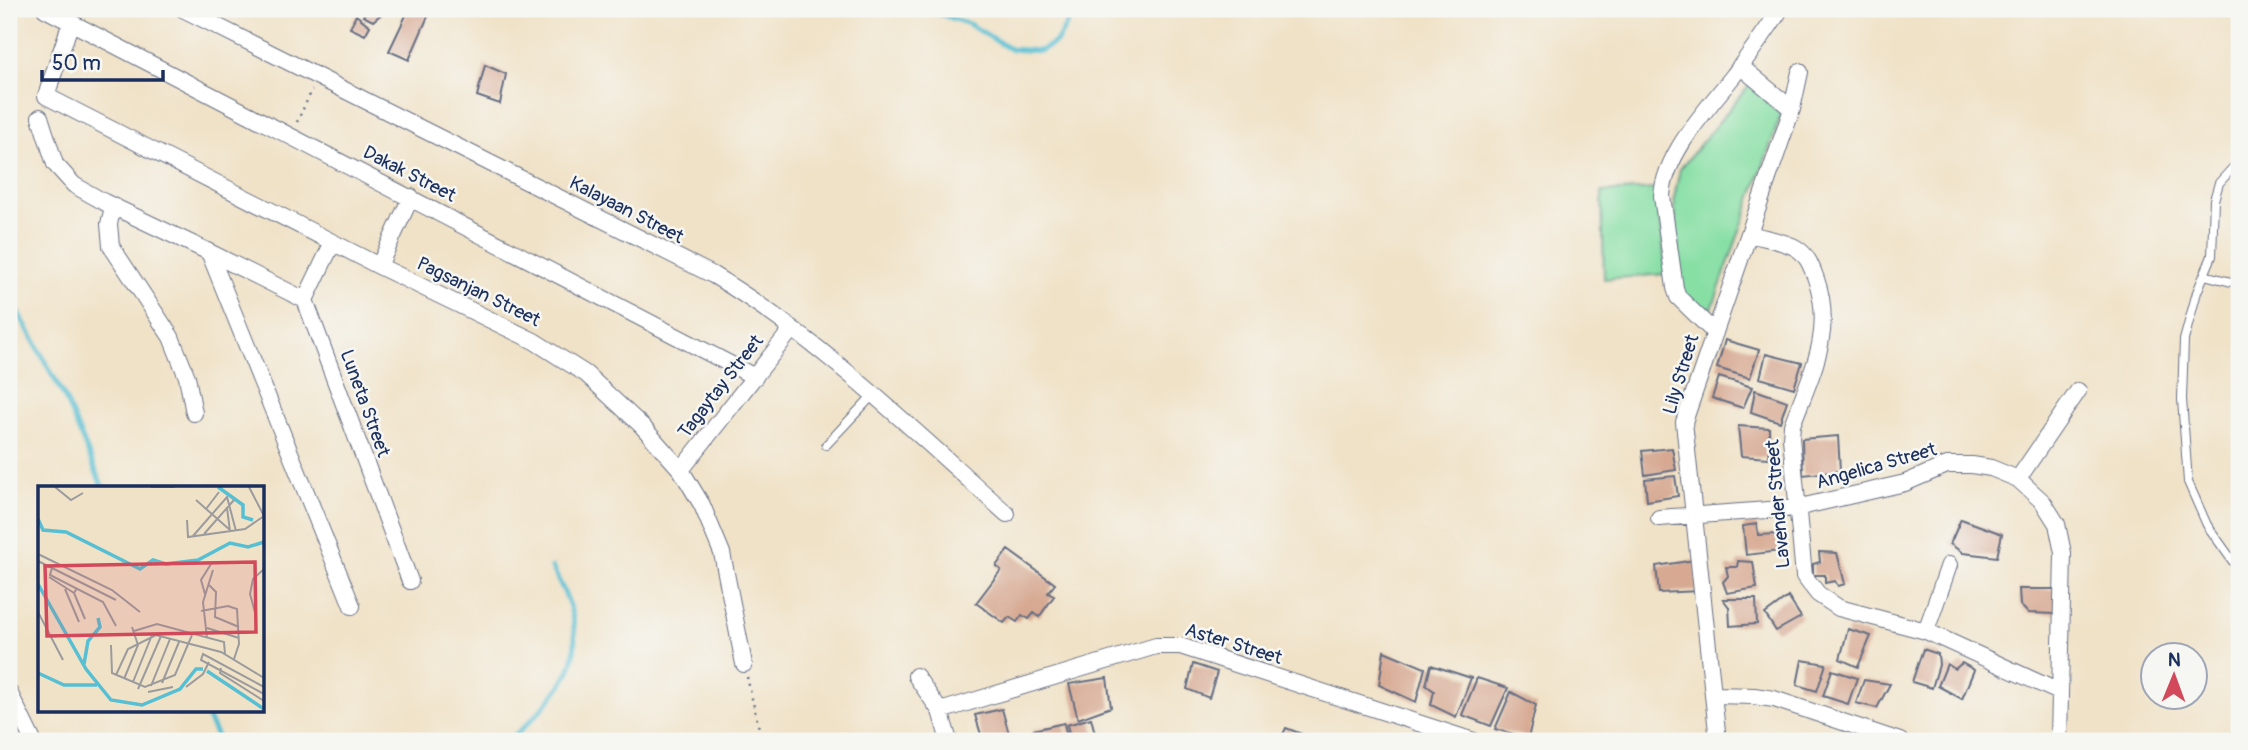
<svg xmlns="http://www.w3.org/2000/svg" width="2248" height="750" font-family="Pangolin,sans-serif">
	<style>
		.green { fill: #87dfa4; stroke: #518781; stroke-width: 2 }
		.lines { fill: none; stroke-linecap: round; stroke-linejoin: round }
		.stream { stroke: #56bfd3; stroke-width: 5 }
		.building { fill: #d7a992 }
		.service-casing { stroke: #666e83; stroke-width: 10 }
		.minor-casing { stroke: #666e83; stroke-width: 18 }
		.path { stroke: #666e83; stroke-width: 2.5; stroke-dasharray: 2 5; stroke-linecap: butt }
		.service { stroke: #fff; stroke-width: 8 }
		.minor { stroke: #fff; stroke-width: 16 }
		.labels { text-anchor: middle; stroke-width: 5; stroke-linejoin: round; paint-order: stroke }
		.street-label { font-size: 19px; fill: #1b2f5e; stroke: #f6f6f2 }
		.inset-river { fill: none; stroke: #56bfd3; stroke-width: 3.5 }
		.inset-road { fill: none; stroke: #9b9a9d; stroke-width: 2 }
		.view { fill: #d1495b; fill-opacity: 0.15; stroke: #d1495b; stroke-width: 3.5 }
		.inset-edge { fill: none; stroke: #1b2f5e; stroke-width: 3.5 }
	</style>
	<rect width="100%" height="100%" fill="#f6f6f2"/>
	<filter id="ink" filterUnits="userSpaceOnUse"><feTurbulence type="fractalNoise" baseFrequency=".0143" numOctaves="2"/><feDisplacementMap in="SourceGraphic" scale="14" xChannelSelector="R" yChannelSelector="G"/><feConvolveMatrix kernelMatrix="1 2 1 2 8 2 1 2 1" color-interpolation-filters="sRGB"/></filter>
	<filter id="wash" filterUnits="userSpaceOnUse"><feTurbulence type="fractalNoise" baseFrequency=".00686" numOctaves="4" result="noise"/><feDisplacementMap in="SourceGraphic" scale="28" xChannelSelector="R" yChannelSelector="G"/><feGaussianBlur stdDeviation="1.57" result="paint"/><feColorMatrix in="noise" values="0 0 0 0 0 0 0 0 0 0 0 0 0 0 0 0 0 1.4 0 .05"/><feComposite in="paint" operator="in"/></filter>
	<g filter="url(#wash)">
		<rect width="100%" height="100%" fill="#f0e2c7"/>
		<path class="green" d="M 1750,84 L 1781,115 L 1712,309 L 1703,311 L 1682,291 L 1674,198 L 1680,169 Z
			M 1657,189 L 1666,274 L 1604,279 L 1602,192 Z"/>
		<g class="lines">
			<path class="stream" d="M 924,9 L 969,24 L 1010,49 L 1040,51 L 1057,41 L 1075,9
				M 9,295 L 64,396 L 103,488
				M 204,710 L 219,741
				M 509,741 C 527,725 564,689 571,666 C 577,649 575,624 570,607 C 566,593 558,580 552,567"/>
		</g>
		<g id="blocks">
			<path class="building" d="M 367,9 L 381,9 L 385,11 L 373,21 L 363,16 Z
				M 409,9 L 421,9 L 429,14 L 409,60 L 389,51 Z
				M 356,15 L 370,26 L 365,35 L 350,28 Z
				M 485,65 L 506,74 L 500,104 L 477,96 Z
				M 1725,340 L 1759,350 L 1750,378 L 1717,368 Z
				M 1766,354 L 1802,363 L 1794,388 L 1760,378 Z
				M 1719,377 L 1752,387 L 1743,408 L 1712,398 Z
				M 1755,390 L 1787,401 L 1780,422 L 1751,412 Z
				M 1738,426 L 1769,428 L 1769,458 L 1741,456 Z
				M 1838,436 L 1840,471 L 1803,475 L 1802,439 Z
				M 1672,448 L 1676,470 L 1645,475 L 1642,451 Z
				M 1675,476 L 1678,496 L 1647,501 L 1645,479 Z
				M 1961,519 L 2002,534 L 1997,557 L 1963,553 L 1950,544 Z
				M 1757,524 L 1758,535 L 1778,534 L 1781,551 L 1746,555 L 1743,526 Z
				M 1008,550 L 1055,584 L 1048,593 L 1054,596 L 1039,617 L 1034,613 L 1029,619 L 1022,615 L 1017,622 L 1009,617 L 1004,623 L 976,603 L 1001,570 L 996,566 Z
				M 1819,552 L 1837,553 L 1845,584 L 1838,586 L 1835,581 L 1825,583 L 1825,575 L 1813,575 L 1813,564 L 1820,562 Z
				M 1695,560 L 1698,591 L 1659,593 L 1656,566 Z
				M 1738,561 L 1753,562 L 1757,588 L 1727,593 L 1723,582 L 1728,576 L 1726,567 L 1737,567 Z
				M 2019,589 L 2056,589 L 2056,614 L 2028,613 L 2020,605 Z
				M 1788,597 L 1801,617 L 1776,631 L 1765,614 Z
				M 1723,599 L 1756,599 L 1757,624 L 1730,626 L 1729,607 Z
				M 1848,629 L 1871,636 L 1858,667 L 1840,659 Z
				M 1923,649 L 1938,654 L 1939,665 L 1932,688 L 1912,682 Z
				M 1384,651 L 1425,668 L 1416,702 L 1379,685 Z
				M 1802,660 L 1826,664 L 1817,691 L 1797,685 Z
				M 1962,663 L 1974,670 L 1962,699 L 1938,686 L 1947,664 L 1955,669 Z
				M 1193,664 L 1217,672 L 1209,698 L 1187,689 Z
				M 1431,665 L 1471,678 L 1456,717 L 1431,705 L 1434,691 L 1426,685 Z
				M 1832,670 L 1857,678 L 1848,704 L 1823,696 Z
				M 1107,678 L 1111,707 L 1078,719 L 1069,684 Z
				M 1477,678 L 1508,688 L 1491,726 L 1462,715 Z
				M 1864,680 L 1890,684 L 1877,708 L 1856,703 Z
				M 1511,692 L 1536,705 L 1528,738 L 1495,729 Z
				M 1002,709 L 1011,741 L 983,741 L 975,715 Z
				M 1091,718 L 1097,741 L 1071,741 L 1067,725 Z
				M 1064,723 L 1068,741 L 1036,741 L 1033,730 Z
				M 1286,728 L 1307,736 L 1305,741 L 1280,741 Z"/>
		</g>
	</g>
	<g filter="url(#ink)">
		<use href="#blocks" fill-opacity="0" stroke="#666e83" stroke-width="2"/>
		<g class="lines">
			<defs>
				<path id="service" d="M 2239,161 L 2219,183 L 2214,200 L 2212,256 L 2197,292 L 2184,340 L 2182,399 L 2188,482 L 2207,525 L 2239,570
					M 2204,275 L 2239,284
					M 826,445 L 873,395"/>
				<path id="minor" d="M 45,9 L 755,377
					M 183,9 L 713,275 C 821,340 913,430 1007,514
					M 71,22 L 46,96 L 379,266 L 534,341 L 586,374 L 642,426 L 681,470 L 702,505 L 722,553 L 744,664
					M 1740,66 L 1792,109
					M 40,117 L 55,164 L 74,185 L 104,202 L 209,252 L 305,300
					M 113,207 L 109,224 L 111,246 L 171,337 L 187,377 L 194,413
					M 1750,234 C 1763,238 1785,241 1796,248 C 1808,255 1812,268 1816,279 C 1835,332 1810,377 1792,425 L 1791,438 L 1804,576 L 1818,594 L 1839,608 L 1926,631 L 2059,692
					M 333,242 L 305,300 L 410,581
					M 209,252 L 352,606
					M 379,266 L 411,197
					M 1715,333 L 1678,297 L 1675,288 L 1662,196 C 1665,153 1708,108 1734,75 C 1749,55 1764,34 1778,13
					M 681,470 L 792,329
					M 2018,479 L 2078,391
					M 1659,518 L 1796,508 L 1905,483 L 1947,465 L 1972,465 L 1991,468 L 2018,479 L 2043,502 L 2057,524 L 2063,553 L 2059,741
					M 1926,631 L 1949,565
					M 916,676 L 940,711 L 949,741
					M 9,692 L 33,741
					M 1714,695 L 1754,696 L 1774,699 L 1900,741
					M 940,711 L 1156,646 L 1180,646 L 1474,741
					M 1718,741 L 1684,422 L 1792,109 L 1800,72"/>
			</defs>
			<use href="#service" class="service-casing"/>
			<use href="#minor" class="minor-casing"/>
			<path class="path" d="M 297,122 L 312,90
				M 747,677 L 762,741"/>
			<use href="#service" class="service"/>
			<use href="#minor" class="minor"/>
		</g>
	</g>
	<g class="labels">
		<g class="street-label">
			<text transform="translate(410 173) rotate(27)" y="7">Dakak Street</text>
			<text transform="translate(627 209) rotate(27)" y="7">Kalayaan Street</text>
			<text transform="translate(479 291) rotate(26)" y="7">Pagsanjan Street</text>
			<text transform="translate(1680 374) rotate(-73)" y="7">Lily Street</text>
			<text transform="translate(720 386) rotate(-52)" y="7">Tagaytay Street</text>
			<text transform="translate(366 403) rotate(70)" y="7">Luneta Street</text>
			<text transform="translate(1876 465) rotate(-16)" y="7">Angelica Street</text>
			<text transform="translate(1777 504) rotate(-95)" y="7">Lavender Street</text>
			<text transform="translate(1234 643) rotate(17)" y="7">Aster Street</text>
		</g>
	</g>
	<g transform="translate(38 486)">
		<rect width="226" height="226" fill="#f0e2c7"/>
		<path class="inset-river" d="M 180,1 L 205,19 L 205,31 L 215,34M 0,33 L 5,44 L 28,46 L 102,83 L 115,74 L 128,78 L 160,74 L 192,57 L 210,61 L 226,56M 0,98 L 48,183 L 73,214 L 104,219 L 142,203 L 158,183 L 165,183M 46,178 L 50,155 L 62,141 L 60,132M 169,185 L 226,223M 0,187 L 26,199 L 59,199"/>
		<path class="inset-road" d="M 17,1 L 33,14 L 45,7M 113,1 L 137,1M 211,1 L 226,30M 158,14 L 192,44M 189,22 L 192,45M 168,23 L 181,6M 149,34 L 150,51 L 207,43 L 226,30M 166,48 L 196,14M 155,50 L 189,11 L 198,45M 0,68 L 74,104 L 102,126M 0,75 L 78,114M 14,82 L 12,89 L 65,116 L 78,140M 11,91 L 36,107M 171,99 L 178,106 L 177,131 L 201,141M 39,102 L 36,107 L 47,133M 27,103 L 41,136M 167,108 L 163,94 L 173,78M 163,125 L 190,120 L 199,123 L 201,158 L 196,173M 0,126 L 25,174M 218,130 L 212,108 L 215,93 L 226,83M 169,142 L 201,152M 96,145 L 119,138 L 186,156 L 187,168M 169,152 L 165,116 L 175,84M 73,159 L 74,187 L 107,201 L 137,189 L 154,149M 183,182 L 182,187 L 226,215M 78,189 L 90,163 L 118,149 L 183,166 L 226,192M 86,193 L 100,159 L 94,141M 95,196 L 114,149M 124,197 L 141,156M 113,200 L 132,153M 148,201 L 165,188 L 171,176M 226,201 L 165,168 L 163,174 L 226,208M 100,203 L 123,150M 110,206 L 135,201"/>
		<path class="view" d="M 217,76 L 218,146 L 9,150 L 7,80 Z"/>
		<rect width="226" height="226" class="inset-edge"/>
	</g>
	<rect width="2248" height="750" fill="none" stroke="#f6f6f2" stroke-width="35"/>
	<g transform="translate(2174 676) rotate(1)"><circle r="33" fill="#f6f6f2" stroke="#9ea6b7" stroke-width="2"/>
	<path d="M0-5L12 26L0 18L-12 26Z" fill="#d1495b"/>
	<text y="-10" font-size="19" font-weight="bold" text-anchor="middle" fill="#1b2f5e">N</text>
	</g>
	<path d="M42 70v10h121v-10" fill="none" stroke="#1b2f5e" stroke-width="3.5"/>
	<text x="52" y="70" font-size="21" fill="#1b2f5e" stroke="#f6f6f2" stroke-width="5" paint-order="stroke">50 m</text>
</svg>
